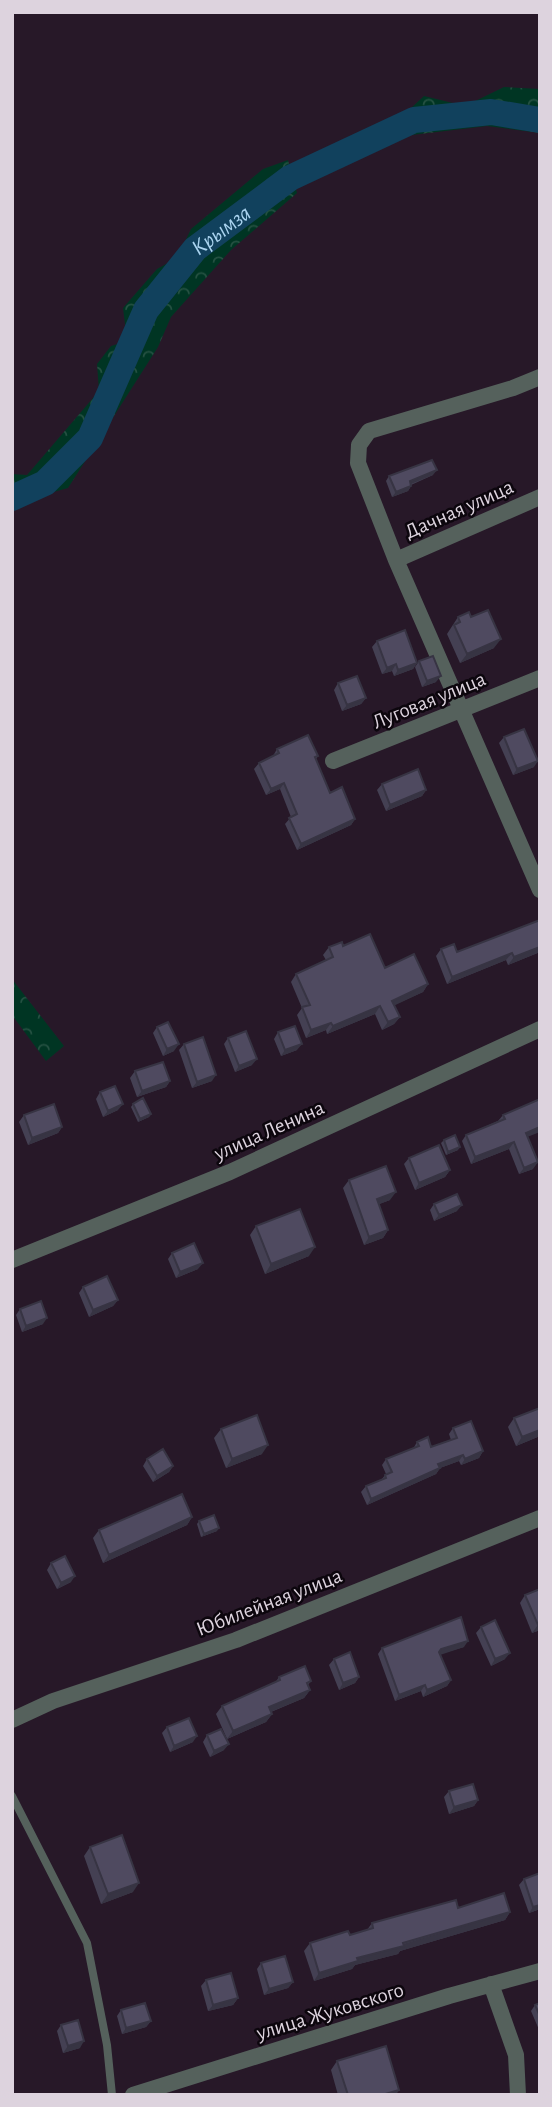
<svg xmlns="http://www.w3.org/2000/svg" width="552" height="2107" font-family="'Alegreya Sans',sans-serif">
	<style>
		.forest { fill: url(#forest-crowns) }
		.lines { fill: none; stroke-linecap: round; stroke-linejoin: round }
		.river { stroke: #11415d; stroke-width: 26 }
		.lane { stroke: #55615c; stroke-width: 8 }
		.street { stroke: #55615c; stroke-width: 16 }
		.wall { fill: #444053 }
		.shaded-wall { fill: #373443 }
		.building { fill: #4f4a60; stroke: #373443; stroke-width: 2 }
		.labels { text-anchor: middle; stroke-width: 5; stroke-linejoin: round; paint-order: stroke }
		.street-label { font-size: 21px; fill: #ddd3de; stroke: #0c060d }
		.water-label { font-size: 23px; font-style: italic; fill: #aad3ef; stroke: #0c060d }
	</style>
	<defs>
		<pattern id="forest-crowns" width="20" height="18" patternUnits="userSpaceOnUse" patternTransform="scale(1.75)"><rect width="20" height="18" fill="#003523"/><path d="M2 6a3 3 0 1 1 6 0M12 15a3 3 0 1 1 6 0" fill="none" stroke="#255142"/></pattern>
	</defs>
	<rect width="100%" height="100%" fill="#271828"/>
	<path class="forest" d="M 504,87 L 540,89 L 540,133 L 487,126 L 395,137 L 410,109 L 424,96 L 465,106 Z
		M 288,160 L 297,193 L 231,250 L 171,317 L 158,347 L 68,488 L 25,500 L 12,507 L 12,474 L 27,475 L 99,391 L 97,364 L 111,346 L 127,341 L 123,308 L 157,269 L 177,258 L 191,229 L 263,169 Z
		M 12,979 L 64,1046 L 46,1061 L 12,1015 Z"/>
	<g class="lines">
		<path class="river" id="s1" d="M 12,498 L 45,483 L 90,438 L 146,310 L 195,249 L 290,178 L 414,120 L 491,112 L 540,120"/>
		<path class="lane" d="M 12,1796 L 87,1943 L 107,2045 L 112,2095"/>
		<path class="street" d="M 540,377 L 513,388 L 369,431 L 359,445 L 358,463 L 396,560 L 540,890
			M 396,560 L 540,497
			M 333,761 L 540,678
			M 12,1260 L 230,1172 L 540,1029
			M 12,1720 L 53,1701 L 236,1640 L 540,1518
			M 491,1984 L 516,2055 L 518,2095
			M 133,2095 L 449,1996 L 540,1971"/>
	</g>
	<path class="wall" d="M 433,475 L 411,485 L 411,486 L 408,491 L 392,497 L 386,481 L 389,476 Z
		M 458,617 L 471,617 L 494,648 L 460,663 L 447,634 Z
		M 377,641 L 417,663 L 413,669 L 394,676 L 392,671 L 382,674 L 372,647 Z
		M 419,661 L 436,682 L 422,687 L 415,667 Z
		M 338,683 L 366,698 L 361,704 L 342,711 L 334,690 Z
		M 504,737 L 534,767 L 513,775 L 499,743 Z
		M 277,749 L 318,756 L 316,759 L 330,793 L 355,819 L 351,825 L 297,850 L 285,824 L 291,817 L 280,789 L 266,795 L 254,769 L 259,763 L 273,756 Z
		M 382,784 L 426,790 L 422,796 L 386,811 L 377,790 Z
		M 343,946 L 385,968 L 428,984 L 423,992 L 394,1005 L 400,1017 L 394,1024 L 382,1030 L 375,1014 L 327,1034 L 326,1030 L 306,1038 L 297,1015 L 302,1008 L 291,982 L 296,974 L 326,960 L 323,955 L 329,947 Z
		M 441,949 L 457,952 L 540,952 L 508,965 L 506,960 L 447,984 L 436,956 Z
		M 157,1027 L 174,1051 L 163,1056 L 153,1033 Z
		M 278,1032 L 297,1050 L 281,1056 L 274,1039 Z
		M 228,1038 L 252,1065 L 235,1072 L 224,1044 Z
		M 184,1044 L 212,1081 L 192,1088 L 179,1050 Z
		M 135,1071 L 170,1081 L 166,1087 L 137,1097 L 130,1078 Z
		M 100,1092 L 118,1110 L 103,1117 L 96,1099 Z
		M 133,1104 L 151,1114 L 149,1117 L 138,1122 L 131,1107 Z
		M 24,1115 L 62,1127 L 58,1133 L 28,1145 L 19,1122 Z
		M 503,1115 L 528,1137 L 533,1169 L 519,1174 L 509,1149 L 471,1164 L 462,1141 L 466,1135 L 498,1121 Z
		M 444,1140 L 458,1150 L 446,1155 L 441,1143 Z
		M 409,1158 L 450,1170 L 445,1177 L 415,1190 L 404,1164 Z
		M 349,1180 L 390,1200 L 379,1204 L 388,1230 L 383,1238 L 364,1245 L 343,1188 Z
		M 434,1204 L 457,1211 L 434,1221 L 430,1210 Z
		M 256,1226 L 309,1256 L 265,1274 L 250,1235 Z
		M 172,1253 L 198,1269 L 176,1278 L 168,1259 Z
		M 83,1287 L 118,1300 L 113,1306 L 89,1317 L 79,1293 Z
		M 20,1309 L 43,1324 L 22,1332 L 16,1315 Z
		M 540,1408 L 540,1436 L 516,1446 L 508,1427 L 514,1418 Z
		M 453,1428 L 483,1451 L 479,1458 L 461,1465 L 459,1461 L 440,1468 L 436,1474 L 367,1505 L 361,1492 L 366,1486 L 381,1480 L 386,1474 L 382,1465 L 386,1459 L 413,1449 L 417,1442 L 431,1447 L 451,1440 L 449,1434 Z
		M 221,1429 L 262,1454 L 226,1468 L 214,1438 Z
		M 147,1459 L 173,1466 L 169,1472 L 153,1482 L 143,1466 Z
		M 192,1517 L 187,1525 L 103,1563 L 93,1538 L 99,1530 Z
		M 199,1521 L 217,1531 L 201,1537 L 197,1524 Z
		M 51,1563 L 71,1582 L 57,1589 L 47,1570 Z
		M 525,1595 L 540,1630 L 532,1633 L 520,1603 Z
		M 481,1627 L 505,1659 L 491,1666 L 476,1633 Z
		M 464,1647 L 440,1654 L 451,1680 L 447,1686 L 423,1697 L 421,1691 L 395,1701 L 378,1654 L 382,1648 Z
		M 334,1659 L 359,1677 L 355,1683 L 339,1690 L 329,1665 Z
		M 279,1677 L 311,1681 L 308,1685 L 310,1690 L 304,1698 L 271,1712 L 272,1714 L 266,1722 L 227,1739 L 216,1714 L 222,1706 L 275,1683 Z
		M 167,1727 L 193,1742 L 170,1752 L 162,1733 Z
		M 207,1735 L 224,1750 L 210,1757 L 203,1742 Z
		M 449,1791 L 478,1800 L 474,1806 L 449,1814 L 444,1797 Z
		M 90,1847 L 133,1892 L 101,1904 L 84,1856 Z
		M 524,1879 L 540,1909 L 529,1913 L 519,1885 Z
		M 458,1908 L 510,1912 L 505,1920 L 400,1951 L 398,1954 L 355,1965 L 352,1969 L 314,1981 L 304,1951 L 310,1943 L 350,1935 L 367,1930 L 372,1923 Z
		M 261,1963 L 293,1982 L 288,1988 L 264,1995 L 257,1969 Z
		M 206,1980 L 238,1998 L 233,2005 L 208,2011 L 201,1986 Z
		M 540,2003 L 540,2032 L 531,2011 L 535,2005 Z
		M 121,2010 L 151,2021 L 146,2027 L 122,2034 L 117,2016 Z
		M 61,2025 L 80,2048 L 63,2053 L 57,2031 Z
		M 337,2061 L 396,2095 L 338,2095 L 331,2070 Z"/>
	<path class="shaded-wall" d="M 437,470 L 433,475 L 406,486 L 410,481 Z
		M 411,486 L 408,491 L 392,497 L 396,492 Z
		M 501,639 L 494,648 L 460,663 L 467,654 Z
		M 417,663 L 413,669 L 394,676 L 398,670 Z
		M 396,664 L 392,671 L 382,674 L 387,668 Z
		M 441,676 L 436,682 L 422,687 L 427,681 Z
		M 366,698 L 361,704 L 342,711 L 347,705 Z
		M 538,761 L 534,767 L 513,775 L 517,769 Z
		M 284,783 L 280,789 L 266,795 L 271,789 Z
		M 426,790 L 422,796 L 386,811 L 390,805 Z
		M 355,819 L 351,825 L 297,850 L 301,844 Z
		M 540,947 L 540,952 L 508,965 L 514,957 Z
		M 512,953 L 506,960 L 447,984 L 452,977 Z
		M 428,984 L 423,992 L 387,1009 L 392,1001 Z
		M 380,1006 L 375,1014 L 327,1034 L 333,1026 Z
		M 400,1017 L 394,1024 L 382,1030 L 388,1022 Z
		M 331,1023 L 326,1030 L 306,1038 L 311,1030 Z
		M 179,1044 L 174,1051 L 163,1056 L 167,1049 Z
		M 302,1044 L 297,1050 L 281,1056 L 285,1050 Z
		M 257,1059 L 252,1065 L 235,1072 L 239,1066 Z
		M 216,1075 L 212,1081 L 192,1088 L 197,1082 Z
		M 170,1081 L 166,1087 L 137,1097 L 142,1091 Z
		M 123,1104 L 118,1110 L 103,1117 L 108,1111 Z
		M 151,1114 L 149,1117 L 138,1122 L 140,1119 Z
		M 62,1127 L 58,1133 L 28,1145 L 32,1138 Z
		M 540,1127 L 540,1132 L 522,1139 L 526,1133 Z
		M 514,1142 L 509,1149 L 471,1164 L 475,1157 Z
		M 460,1147 L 458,1150 L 446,1155 L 448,1152 Z
		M 538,1162 L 533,1169 L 519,1174 L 524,1168 Z
		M 450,1170 L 445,1177 L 415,1190 L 419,1183 Z
		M 396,1192 L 390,1200 L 372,1207 L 377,1199 Z
		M 462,1205 L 457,1211 L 434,1221 L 439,1215 Z
		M 388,1230 L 383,1238 L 364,1245 L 369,1237 Z
		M 315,1247 L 309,1256 L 265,1274 L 271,1264 Z
		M 203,1263 L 198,1269 L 176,1278 L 180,1272 Z
		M 118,1300 L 113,1306 L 89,1317 L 93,1310 Z
		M 47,1318 L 43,1324 L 22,1332 L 26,1326 Z
		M 540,1430 L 540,1436 L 516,1446 L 522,1437 Z
		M 268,1445 L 262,1454 L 226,1468 L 232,1459 Z
		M 483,1451 L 479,1458 L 461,1465 L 465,1459 Z
		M 463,1455 L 459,1461 L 440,1468 L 436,1474 L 367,1505 L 371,1499 L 438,1464 Z
		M 173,1466 L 169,1472 L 153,1482 L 157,1476 Z
		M 192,1517 L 187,1525 L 103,1563 L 109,1555 Z
		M 219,1528 L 217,1531 L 201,1537 L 204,1534 Z
		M 75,1576 L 71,1582 L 57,1589 L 61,1583 Z
		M 540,1624 L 540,1630 L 532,1633 L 538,1625 Z
		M 468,1641 L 464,1647 L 437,1656 L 441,1649 Z
		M 510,1653 L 505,1659 L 491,1666 L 495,1659 Z
		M 359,1677 L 355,1683 L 339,1690 L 343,1683 Z
		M 451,1680 L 447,1686 L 423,1697 L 427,1690 Z
		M 425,1685 L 421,1691 L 395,1701 L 399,1695 Z
		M 310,1690 L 304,1698 L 263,1715 L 269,1707 Z
		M 272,1714 L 266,1722 L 227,1739 L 233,1731 Z
		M 197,1736 L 193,1742 L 170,1752 L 174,1746 Z
		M 229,1744 L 224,1750 L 210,1757 L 214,1751 Z
		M 478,1800 L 474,1806 L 449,1814 L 454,1807 Z
		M 139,1883 L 133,1892 L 101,1904 L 108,1894 Z
		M 540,1905 L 540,1909 L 529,1913 L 533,1907 Z
		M 510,1912 L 505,1920 L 400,1951 L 398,1954 L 355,1965 L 352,1969 L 314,1981 L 319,1973 L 357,1958 Z
		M 293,1982 L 288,1988 L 264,1995 L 269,1989 Z
		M 238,1998 L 233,2005 L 208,2011 L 213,2005 Z
		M 151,2021 L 146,2027 L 122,2034 L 126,2028 Z
		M 84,2041 L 80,2048 L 63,2053 L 68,2046 Z
		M 399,2090 L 396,2095 L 382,2095 Z"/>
	<path class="building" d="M 432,460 L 437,470 L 410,481 L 411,486 L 396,492 L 389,476 Z
		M 488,610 L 501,639 L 467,654 L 454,625 L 460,622 L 458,617 L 469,612 L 471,617 Z
		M 405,630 L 417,663 L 398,670 L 396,664 L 387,668 L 377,641 Z
		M 433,656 L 441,676 L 427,681 L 419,661 Z
		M 357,676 L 366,698 L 347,705 L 338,683 Z
		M 524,729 L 538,761 L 517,769 L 504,737 Z
		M 308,735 L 318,756 L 315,757 L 330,793 L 342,787 L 355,819 L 301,844 L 289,818 L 297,814 L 284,783 L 271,789 L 259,763 L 279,753 L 277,749 Z
		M 418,769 L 426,790 L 390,805 L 382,784 Z
		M 540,920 L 540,947 L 514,957 L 512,953 L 452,977 L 441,949 L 454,944 L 457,952 Z
		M 370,934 L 385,968 L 414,954 L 428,984 L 392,1001 L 400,1017 L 388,1022 L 380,1006 L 333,1026 L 331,1023 L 311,1030 L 302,1007 L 310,1005 L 296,974 L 333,957 L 329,947 L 342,942 L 343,946 Z
		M 168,1022 L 179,1044 L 167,1049 L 157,1027 Z
		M 295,1026 L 302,1044 L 285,1050 L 278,1032 Z
		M 246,1031 L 257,1059 L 239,1066 L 228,1038 Z
		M 203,1037 L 216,1075 L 197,1082 L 184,1044 Z
		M 163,1062 L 170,1081 L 142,1091 L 135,1071 Z
		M 115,1086 L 123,1104 L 108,1111 L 100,1092 Z
		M 143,1098 L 151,1114 L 140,1119 L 133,1104 Z
		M 540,1099 L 540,1127 L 526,1133 L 538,1162 L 524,1168 L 514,1142 L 475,1157 L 466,1135 L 505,1119 L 503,1115 Z
		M 54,1104 L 62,1127 L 32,1138 L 24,1115 Z
		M 455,1135 L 460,1147 L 448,1152 L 444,1140 Z
		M 439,1145 L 450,1170 L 419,1183 L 409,1158 Z
		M 386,1166 L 396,1192 L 377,1199 L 388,1230 L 369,1237 L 349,1180 Z
		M 457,1194 L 462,1205 L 439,1215 L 434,1204 Z
		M 300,1209 L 315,1247 L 271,1264 L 256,1226 Z
		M 194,1243 L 203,1263 L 180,1272 L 172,1253 Z
		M 107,1276 L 118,1300 L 93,1310 L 83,1287 Z
		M 41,1301 L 47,1318 L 26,1326 L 20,1309 Z
		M 540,1408 L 540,1430 L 522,1437 L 514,1418 Z
		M 257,1415 L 268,1445 L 232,1459 L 221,1429 Z
		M 471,1421 L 483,1451 L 465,1459 L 463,1455 L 438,1464 L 440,1468 L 371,1499 L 366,1486 L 386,1478 L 385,1475 L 392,1472 L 386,1459 L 419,1446 L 417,1442 L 428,1437 L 431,1447 L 457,1438 L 453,1428 Z
		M 163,1449 L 173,1466 L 157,1476 L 147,1459 Z
		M 182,1494 L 192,1517 L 109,1555 L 99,1530 Z
		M 214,1515 L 219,1528 L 204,1534 L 199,1521 Z
		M 65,1556 L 75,1576 L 61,1583 L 51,1563 Z
		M 540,1589 L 540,1624 L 538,1625 L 525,1595 Z
		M 461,1617 L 468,1641 L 441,1649 L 439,1652 L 451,1680 L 427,1690 L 425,1685 L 399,1695 L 382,1648 Z
		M 495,1620 L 510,1653 L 495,1659 L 481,1627 Z
		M 350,1652 L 359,1677 L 343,1683 L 334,1659 Z
		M 305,1666 L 311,1681 L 307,1683 L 310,1690 L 269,1707 L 272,1714 L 233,1731 L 222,1706 L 280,1680 L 279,1677 Z
		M 189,1718 L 197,1736 L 174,1746 L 167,1727 Z
		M 221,1729 L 229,1744 L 214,1751 L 207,1735 Z
		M 473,1784 L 478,1800 L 454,1807 L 449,1791 Z
		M 122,1835 L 139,1883 L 108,1894 L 90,1847 Z
		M 540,1873 L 540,1905 L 533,1907 L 524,1879 Z
		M 504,1893 L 510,1912 L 403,1943 L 404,1946 L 357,1958 L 358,1961 L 319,1973 L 310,1943 L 348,1931 L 350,1935 L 373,1928 L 372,1923 L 456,1900 L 458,1908 Z
		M 285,1956 L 293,1982 L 269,1989 L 261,1963 Z
		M 231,1973 L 238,1998 L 213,2005 L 206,1980 Z
		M 145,2003 L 151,2021 L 126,2028 L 121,2010 Z
		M 540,2003 L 540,2016 L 535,2005 Z
		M 78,2020 L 84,2041 L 68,2046 L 61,2025 Z
		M 386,2046 L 399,2090 L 382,2095 L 348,2095 L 337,2061 Z"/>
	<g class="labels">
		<g class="street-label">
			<text transform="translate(459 509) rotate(-24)" y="7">Дачная улица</text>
			<text transform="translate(429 700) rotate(-22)" y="7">Луговая улица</text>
			<text transform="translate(269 1130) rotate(-24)" y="7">улица Ленина</text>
			<text transform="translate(269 1602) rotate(-21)" y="7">Юбилейная улица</text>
			<text transform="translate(330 2011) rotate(-17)" y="7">улица Жуковского</text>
		</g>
		<g class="water-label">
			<text dy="8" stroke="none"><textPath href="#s1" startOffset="350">Крымза</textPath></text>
		</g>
	</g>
	<rect width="552" height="2107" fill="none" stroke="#ddd3de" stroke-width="28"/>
</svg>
